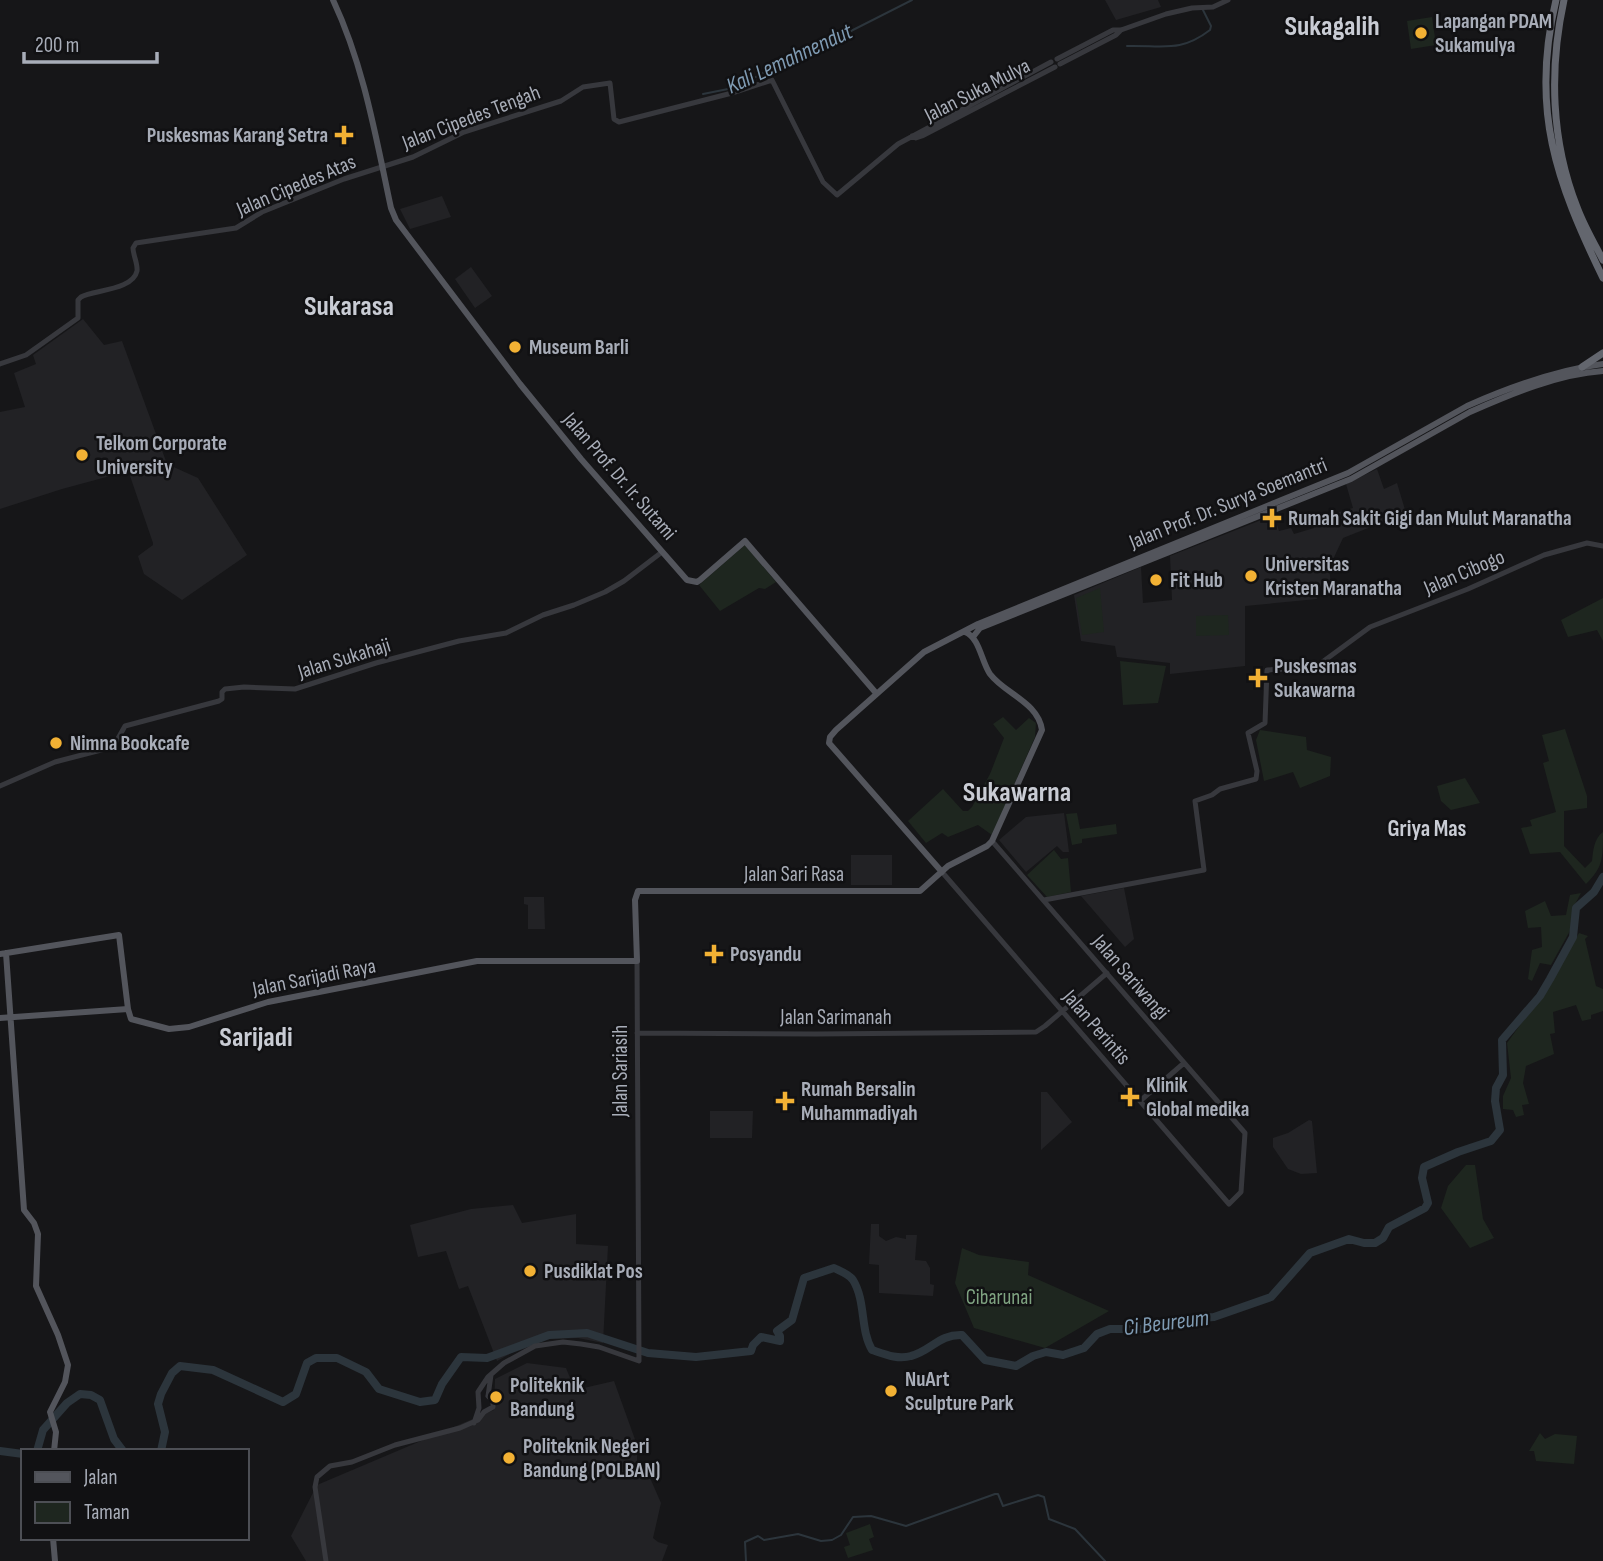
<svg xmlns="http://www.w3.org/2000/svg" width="1603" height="1561" font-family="'Sofia Sans Condensed',sans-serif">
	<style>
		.built { fill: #222225 }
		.green { fill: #1e261f }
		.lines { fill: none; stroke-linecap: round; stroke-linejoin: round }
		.stream { stroke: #2c353c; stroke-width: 2 }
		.river { stroke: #2c353c; stroke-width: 8 }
		.minor { stroke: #37383d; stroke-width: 5 }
		.major { stroke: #53555c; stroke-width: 6 }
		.highway { stroke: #63666e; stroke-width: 7 }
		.poi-dot { fill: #f2b134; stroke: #111113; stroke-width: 2.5 }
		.labels { text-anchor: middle; stroke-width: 5; stroke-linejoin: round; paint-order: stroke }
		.poi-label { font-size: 21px; font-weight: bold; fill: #a8adb8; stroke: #111113; text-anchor: start }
		.street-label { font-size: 21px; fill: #a8adb8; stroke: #111113 }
		.park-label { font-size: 21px; fill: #7fa381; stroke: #111113 }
		.water-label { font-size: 23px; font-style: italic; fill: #7f9bb3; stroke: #111113 }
		.neighbourhood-label { font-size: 23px; font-weight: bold; fill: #c9ccd4; stroke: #111113 }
		.district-label { font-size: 28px; font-weight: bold; fill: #c9ccd4; stroke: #111113 }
	</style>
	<rect width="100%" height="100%" fill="#161618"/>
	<path class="built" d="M 1105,0 L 1158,0 L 1161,7 L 1116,20 Z
		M 442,196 L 451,217 L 410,229 L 400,209 Z
		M 471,267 L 492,296 L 475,308 L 455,279 Z
		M 83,319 L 104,345 L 122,341 L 167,464 L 198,478 L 247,555 L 182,600 L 144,574 L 138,556 L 153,545 L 153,543 L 129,473 L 125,472 L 62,489 L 0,509 L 0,412 L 25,407 L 14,373 L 36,364 L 33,355 Z
		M 1377,469 L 1384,489 L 1397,483 L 1406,513 L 1343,538 L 1329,568 L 1331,584 L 1315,588 L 1317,599 L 1245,606 L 1245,666 L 1170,674 L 1170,663 L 1117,657 L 1115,646 L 1081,641 L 1074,595 L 1141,567 L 1143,603 L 1172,600 L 1170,556 L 1274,515 L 1279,531 L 1291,528 L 1294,534 L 1314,528 L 1312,520 L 1353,508 L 1346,484 Z
		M 1064,813 L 1069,852 L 1063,852 L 1057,846 L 1026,872 L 999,840 L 1026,817 Z
		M 851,855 L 892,855 L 892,885 L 851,885 Z
		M 1124,888 L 1134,939 L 1125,947 L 1081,896 Z
		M 524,897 L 544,897 L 545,929 L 528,929 L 528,905 L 524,904 Z
		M 1041,1092 L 1047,1092 L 1072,1122 L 1041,1150 Z
		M 710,1111 L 753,1111 L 752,1138 L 710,1138 Z
		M 1309,1120 L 1312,1121 L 1317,1173 L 1301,1174 L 1288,1169 L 1273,1147 L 1273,1138 L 1288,1133 Z
		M 513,1205 L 522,1223 L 576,1214 L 576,1244 L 608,1246 L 603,1343 L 578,1338 L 545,1339 L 520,1348 L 497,1361 L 468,1286 L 459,1289 L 446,1251 L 418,1257 L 410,1225 L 471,1209 Z
		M 871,1224 L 879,1224 L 879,1236 L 886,1241 L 896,1237 L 906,1239 L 906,1235 L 917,1235 L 915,1260 L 926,1261 L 930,1268 L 930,1284 L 934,1285 L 933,1296 L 879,1293 L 879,1265 L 869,1264 Z
		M 527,1363 L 566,1368 L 575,1390 L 614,1381 L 637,1445 L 637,1474 L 647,1471 L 661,1503 L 653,1538 L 658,1542 L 668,1545 L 662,1561 L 306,1561 L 291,1536 L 317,1485 L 494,1410 L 495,1379 Z"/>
	<path class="green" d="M 1432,17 L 1436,45 L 1411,49 L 1407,21 Z
		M 745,545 L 776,582 L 765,589 L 759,588 L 720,611 L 699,585 Z
		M 1100,588 L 1104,632 L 1082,635 L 1076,598 Z
		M 1603,598 L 1603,641 L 1597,630 L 1568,637 L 1561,620 Z
		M 1228,615 L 1229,635 L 1196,636 L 1196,616 Z
		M 1120,661 L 1166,666 L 1158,703 L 1123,705 Z
		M 1003,717 L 1016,730 L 1029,718 L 1036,723 L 1035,737 L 992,835 L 978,825 L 948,837 L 942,833 L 926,843 L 908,821 L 943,789 L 963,811 L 968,811 L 972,807 L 990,774 L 1004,738 L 993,724 Z
		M 1565,729 L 1587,796 L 1587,808 L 1564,811 L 1564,846 L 1585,868 L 1592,861 C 1593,851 1594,838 1603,832 C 1603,859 1603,867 1586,884 L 1560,852 L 1530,854 L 1521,828 L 1532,826 L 1530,820 L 1556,812 L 1543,763 L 1549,761 L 1542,735 Z
		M 1260,730 L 1306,737 L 1307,750 L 1331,757 L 1330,776 L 1300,788 L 1293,772 L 1264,781 L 1256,740 Z
		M 1465,778 L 1480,803 L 1451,810 L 1441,801 L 1437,786 Z
		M 1077,813 L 1080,829 L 1116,824 L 1117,834 L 1082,839 L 1082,843 L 1072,845 L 1066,814 Z
		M 1054,850 L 1061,859 L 1068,858 L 1071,892 L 1047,897 L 1027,875 Z
		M 1581,893 L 1574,906 L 1571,929 L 1551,965 L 1540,963 L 1532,981 L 1528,979 L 1532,950 L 1542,947 L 1541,927 L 1528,928 L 1525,911 L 1545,901 L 1551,916 L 1566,915 L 1570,895 Z
		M 1579,933 L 1588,936 L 1585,939 L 1596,986 L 1603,989 L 1603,1011 L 1591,1015 L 1591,1019 L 1582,1021 L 1576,1005 L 1553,1012 L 1555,1033 L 1550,1034 L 1554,1054 L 1526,1066 L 1523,1083 L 1529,1104 L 1522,1105 L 1524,1115 L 1516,1117 L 1513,1110 L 1503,1109 L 1503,1096 L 1511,1078 L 1507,1043 L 1546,989 Z
		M 1466,1165 L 1475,1165 L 1483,1219 L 1494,1238 L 1470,1248 L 1441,1208 L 1448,1186 Z
		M 962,1248 L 979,1255 L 1029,1262 L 1028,1275 L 1109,1311 L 1045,1348 L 974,1328 L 955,1283 Z
		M 1540,1433 L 1545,1439 L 1555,1434 L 1577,1436 L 1574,1464 L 1536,1461 L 1534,1451 L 1529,1451 Z
		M 870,1524 L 874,1537 L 869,1539 L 873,1550 L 848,1558 L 844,1547 L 850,1545 L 846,1533 Z"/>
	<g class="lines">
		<path class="stream" d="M 1127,46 C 1163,45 1180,53 1210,30 L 1211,26 L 1203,10
			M 703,94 L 738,87 L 827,37 L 847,33 L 912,0
			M 746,1561 L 745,1542 L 758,1536 L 764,1540 L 798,1534 L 821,1541 L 832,1540 L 841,1535 L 853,1517 L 871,1516 L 906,1526 L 995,1494 L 998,1494 L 1003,1506 L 1038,1495 L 1044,1497 L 1049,1519 L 1075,1529 L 1105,1561"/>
		<path class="river" d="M 0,1451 L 23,1454
			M 37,1451 L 43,1430 L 67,1403 L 80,1394 L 91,1395 L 100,1400 L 114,1439 L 123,1451
			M 161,1451 L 165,1432 L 158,1404 L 161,1394 L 172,1373 L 180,1366 L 213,1370 L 283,1402 L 296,1394 L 307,1363 L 316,1358 L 337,1358 L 366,1372 L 379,1389 L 420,1402 L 435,1400 L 442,1384 L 461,1357 L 487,1358 L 549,1335 L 587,1333 L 648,1353 L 696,1357 L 751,1351 L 753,1345 L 761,1337 L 780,1341 L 780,1336 L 777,1331 L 792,1320 L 804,1278 L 834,1268 C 840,1271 849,1274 853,1280 C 866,1301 860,1330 872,1350 C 884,1354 898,1360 911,1356 C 931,1351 939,1334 962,1335 L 985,1360 L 1016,1366 L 1033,1356 L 1046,1352 L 1063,1355 L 1084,1348 L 1097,1334 L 1110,1329 L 1149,1329 L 1188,1319 L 1214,1317 L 1271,1297 L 1310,1253 L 1349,1239 L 1364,1243 L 1375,1243 L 1383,1238 L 1389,1227 L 1425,1208 L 1428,1203 L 1422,1178 L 1424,1167 L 1458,1152 L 1491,1141 L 1500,1130 L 1495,1101 L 1496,1088 L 1503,1075 L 1502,1040 L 1540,996 L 1550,979 L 1573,937 L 1576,908 L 1594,892 L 1603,877"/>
		<path class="minor" d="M 1057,59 L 1113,30 L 1121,30 L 1166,14 L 1192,8 L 1213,7 L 1228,0
			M 1060,64 L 1116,35 L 1121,30
			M 912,136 L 916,138 L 922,136 L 1055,67
			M 0,364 L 26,355 L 78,318 L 78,300 L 81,297 C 94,290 133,290 137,271 C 138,264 133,255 133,248 L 136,243 L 236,228 L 262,212 L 344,179 L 413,157 L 464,132 L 561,101 L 583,87 L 610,83 L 614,119 L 619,122 L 732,93 L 772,80 L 823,182 L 837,195 L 898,144 L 1051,62
			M 0,786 L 55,762 L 105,749 L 116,742 L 125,726 L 219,701 L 222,699 L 222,692 L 225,689 L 244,687 L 295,689 L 376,663 L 459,641 L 506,633 L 543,615 L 574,605 L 605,592 L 624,581 L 662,552
			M 942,872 L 1229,1204 L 1241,1192 L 1245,1133 L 992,841
			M 1044,900 L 1204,870 L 1195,801 L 1212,795 L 1220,789 L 1256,779 L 1257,771 L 1248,733 L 1265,723 L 1267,670 L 1309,668 L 1321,663 L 1370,627 L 1468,589 L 1544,555 L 1587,543 L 1603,546
			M 637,1033 L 816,1034 L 1036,1032 L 1045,1026 L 1107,973
			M 1140,1101 L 1184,1063
			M 488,1396 L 491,1375
			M 474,1423 L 479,1408 L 478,1392 L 488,1377 L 504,1363 L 535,1346 L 563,1342 L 581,1344 L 599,1347 L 639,1361 L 637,961
			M 326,1561 L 315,1487 L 317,1477 L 330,1466 L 352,1462 L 395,1445 L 460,1428 L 478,1420 L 484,1412 L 493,1407 L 493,1401 L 488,1396"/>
		<path class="major" d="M 333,0 C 364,66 376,138 391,208 L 396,220 L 520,384 L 581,459 L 687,580 L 697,582 L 700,580 L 745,541 L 876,693
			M 973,637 L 980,628 L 1351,479 L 1470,412 C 1511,394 1558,374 1603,371
			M 942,872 L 829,743 L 830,737 L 836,730 L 924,652 L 978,624 L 1348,473 L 1467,406 C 1510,387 1556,370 1603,364
			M 6,953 L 24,1210 L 34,1223 L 38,1234 L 36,1286 L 58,1335 L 68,1365 L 65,1382 L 50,1412 L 56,1432 L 54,1451
			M 0,954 L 119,935 L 128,1009 L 131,1019 L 169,1029 L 189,1027 L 268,1002 L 477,961 L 637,961 L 635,900 L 638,891 L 920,891 L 948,866 L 987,846 L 992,841 L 1042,730 C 1038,702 1005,694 990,674 C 981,661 980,638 965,632
			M 0,1018 L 128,1009
			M 53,1538 L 55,1561"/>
		<path class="highway" d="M 1556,0 C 1530,109 1556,181 1603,278
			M 1564,0 C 1549,69 1551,141 1577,207 C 1584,226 1594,243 1603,260
			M 1582,367 L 1603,353"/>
	</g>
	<g class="poi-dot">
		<circle cx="1421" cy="33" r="7"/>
		<path d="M340.5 124.5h7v7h7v7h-7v7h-7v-7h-7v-7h7z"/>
		<circle cx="515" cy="347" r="7"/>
		<circle cx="82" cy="455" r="7"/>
		<path d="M1268.5 507.5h7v7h7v7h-7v7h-7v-7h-7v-7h7z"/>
		<circle cx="1251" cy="576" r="7"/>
		<circle cx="1156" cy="580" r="7"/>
		<path d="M1254.5 667.5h7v7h7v7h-7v7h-7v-7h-7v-7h7z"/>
		<circle cx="56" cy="743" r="7"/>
		<path d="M710.5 943.5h7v7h7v7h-7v7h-7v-7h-7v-7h7z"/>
		<path d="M1126.5 1086.5h7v7h7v7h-7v7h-7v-7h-7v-7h7z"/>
		<path d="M781.5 1090.5h7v7h7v7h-7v7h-7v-7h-7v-7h7z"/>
		<circle cx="530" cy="1271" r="7"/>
		<circle cx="891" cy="1391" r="7"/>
		<circle cx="496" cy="1397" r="7"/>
		<circle cx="509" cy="1458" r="7"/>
	</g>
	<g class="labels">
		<g class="poi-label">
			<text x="1435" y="28">Lapangan PDAM<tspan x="1435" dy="24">Sukamulya</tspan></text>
			<text x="328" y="142" text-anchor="end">Puskesmas Karang Setra</text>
			<text x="529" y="354">Museum Barli</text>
			<text x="96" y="450">Telkom Corporate<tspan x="96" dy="24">University</tspan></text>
			<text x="1288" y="525">Rumah Sakit Gigi dan Mulut Maranatha</text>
			<text x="1265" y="571">Universitas<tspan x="1265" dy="24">Kristen Maranatha</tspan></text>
			<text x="1170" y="587">Fit Hub</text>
			<text x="1274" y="673">Puskesmas<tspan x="1274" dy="24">Sukawarna</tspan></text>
			<text x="70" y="750">Nimna Bookcafe</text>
			<text x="730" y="961">Posyandu</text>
			<text x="1146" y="1092">Klinik<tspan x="1146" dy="24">Global medika</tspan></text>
			<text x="801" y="1096">Rumah Bersalin<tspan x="801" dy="24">Muhammadiyah</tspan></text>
			<text x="544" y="1278">Pusdiklat Pos</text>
			<text x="905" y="1386">NuArt<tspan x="905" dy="24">Sculpture Park</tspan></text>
			<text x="510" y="1392">Politeknik<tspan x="510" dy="24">Bandung</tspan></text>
			<text x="523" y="1453">Politeknik Negeri<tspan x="523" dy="24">Bandung (POLBAN)</tspan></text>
		</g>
		<g class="street-label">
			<text transform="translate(977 90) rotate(-27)" y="7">Jalan Suka Mulya</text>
			<text transform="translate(471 117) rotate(-21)" y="7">Jalan Cipedes Tengah</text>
			<text transform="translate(296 185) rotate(-23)" y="7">Jalan Cipedes Atas</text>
			<text transform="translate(620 476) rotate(49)" y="7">Jalan Prof. Dr. Ir. Sutami</text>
			<text transform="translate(1228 503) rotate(-22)" y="7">Jalan Prof. Dr. Surya Soemantri</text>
			<text transform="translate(1464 572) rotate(-23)" y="7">Jalan Cibogo</text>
			<text transform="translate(344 658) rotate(-17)" y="7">Jalan Sukahaji</text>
			<text x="794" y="881">Jalan Sari Rasa</text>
			<text transform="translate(314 977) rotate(-11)" y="7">Jalan Sarijadi Raya</text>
			<text transform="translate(1131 977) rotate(49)" y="7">Jalan Sariwangi</text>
			<text x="836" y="1024">Jalan Sarimanah</text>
			<text transform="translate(1097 1027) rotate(49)" y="7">Jalan Perintis</text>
			<text transform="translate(620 1071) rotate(-90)" y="7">Jalan Sariasih</text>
		</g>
		<g class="park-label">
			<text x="999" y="1304">Cibarunai</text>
		</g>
		<g class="water-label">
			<text transform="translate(789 58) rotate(-25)" y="8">Kali Lemahnendut</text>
			<text transform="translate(1166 1322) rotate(-7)" y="8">Ci Beureum</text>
		</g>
		<g class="neighbourhood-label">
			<text x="1427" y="836">Griya Mas</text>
		</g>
		<g class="district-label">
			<text x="1332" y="35">Sukagalih</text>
			<text x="349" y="315">Sukarasa</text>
			<text x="1017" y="801">Sukawarna</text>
			<text x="256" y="1046">Sarijadi</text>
		</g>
	</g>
	<rect x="21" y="1449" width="228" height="91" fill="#111113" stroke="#4d4f55" stroke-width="2"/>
	<rect x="35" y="1472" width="35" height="10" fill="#53555c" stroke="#4d4f55" stroke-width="2"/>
	<text x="84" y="1484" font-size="21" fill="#a8adb8">Jalan</text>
	<rect x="35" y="1502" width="35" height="21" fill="#1e261f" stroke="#4d4f55" stroke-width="2"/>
	<text x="84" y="1519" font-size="21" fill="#a8adb8">Taman</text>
	<path d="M24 52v10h133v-10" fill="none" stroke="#a8adb8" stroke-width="3.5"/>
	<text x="35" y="52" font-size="21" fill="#a8adb8" stroke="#111113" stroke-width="5" paint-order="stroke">200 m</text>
</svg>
